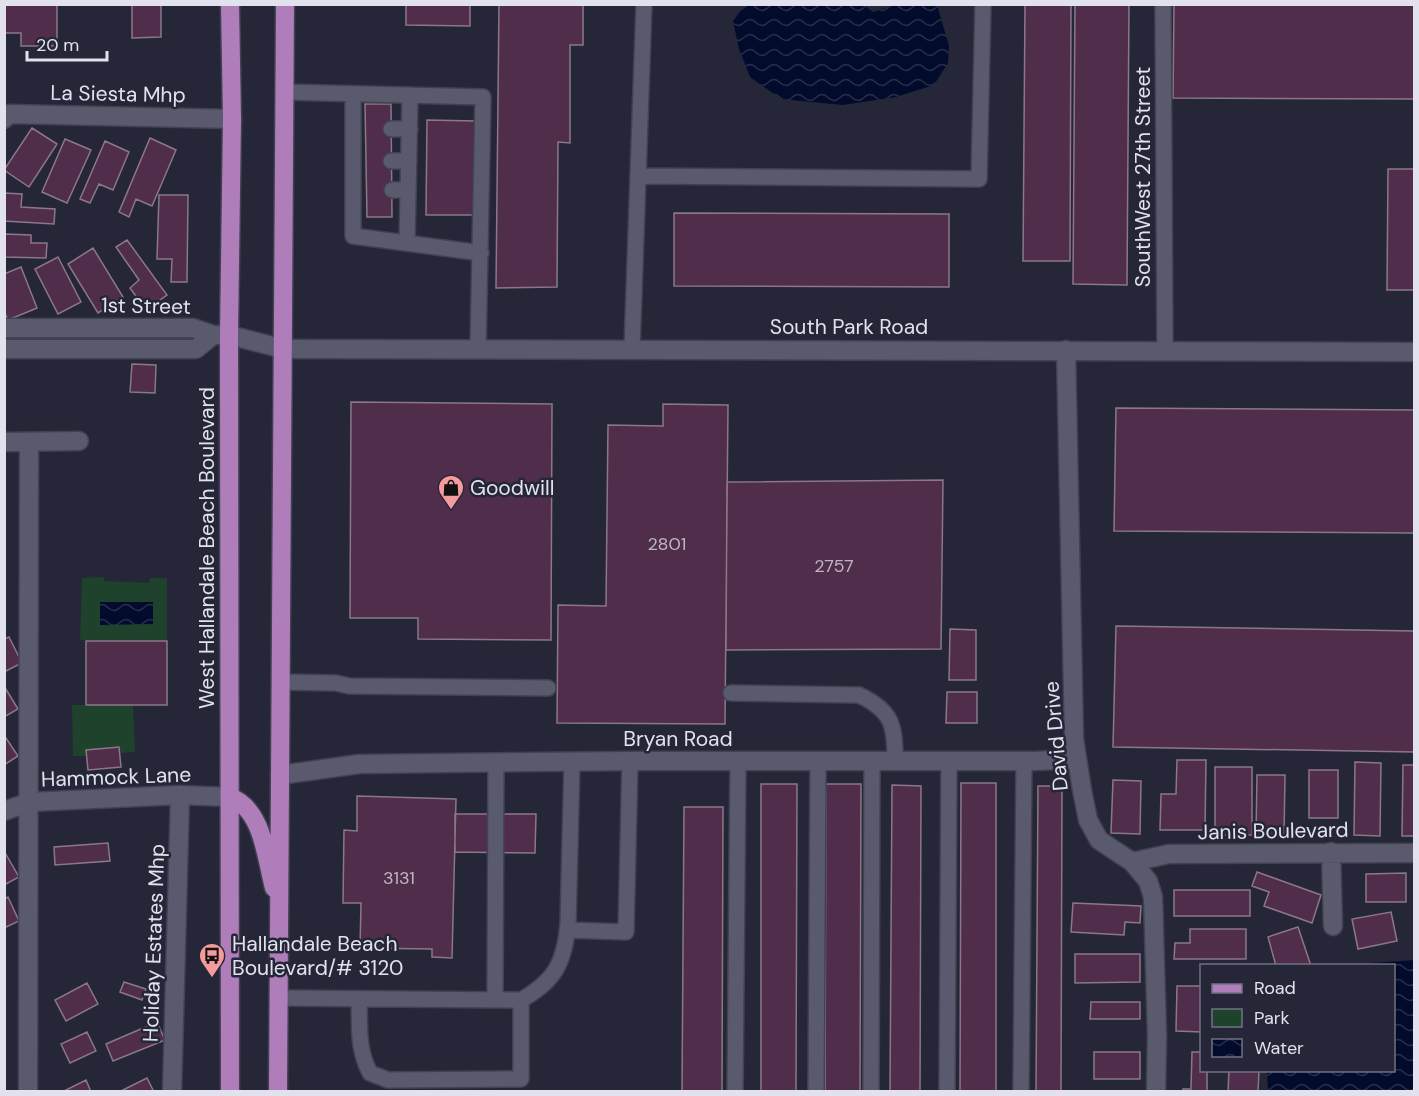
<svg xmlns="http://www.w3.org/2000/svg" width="1419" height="1096" font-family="'DM Sans',sans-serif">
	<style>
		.green { fill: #1e422b }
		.water { fill: url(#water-waves) }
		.building { fill: #502d4a; stroke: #8b7887; stroke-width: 1.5 }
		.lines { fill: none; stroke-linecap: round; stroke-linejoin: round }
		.lane-casing { stroke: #414150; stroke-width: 18 }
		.street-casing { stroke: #414150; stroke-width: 21 }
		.secondary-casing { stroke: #414150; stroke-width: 21 }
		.primary-casing { stroke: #414150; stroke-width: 21 }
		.lane { stroke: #595a6e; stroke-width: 15 }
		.street { stroke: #595a6e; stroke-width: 18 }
		.secondary { stroke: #595a6e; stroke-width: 18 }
		.primary { stroke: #ae7dba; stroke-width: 18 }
		.labels { text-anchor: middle; stroke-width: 5; stroke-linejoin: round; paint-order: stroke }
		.number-label { font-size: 18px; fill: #bdb5c5 }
		.street-label { font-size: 21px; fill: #e1e2ee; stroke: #252638 }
		.poi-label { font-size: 21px; fill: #e1e2ee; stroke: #252638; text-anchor: start }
	</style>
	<defs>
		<pattern id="water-waves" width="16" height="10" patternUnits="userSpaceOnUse" patternTransform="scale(1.5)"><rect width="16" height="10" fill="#020b2b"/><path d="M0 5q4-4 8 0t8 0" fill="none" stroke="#272e4a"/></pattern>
	</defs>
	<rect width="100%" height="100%" fill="#252638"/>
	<path class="green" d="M 104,577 L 104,581 L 149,583 L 150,578 L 167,578 L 167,641 L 80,640 L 82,578 Z
		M 72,705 L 133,705 L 135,752 L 120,753 L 119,747 L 86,750 L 86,756 L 73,756 Z"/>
	<path class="water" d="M 745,5 L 864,5 L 873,12 L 894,5 L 937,5 L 949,46 L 948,63 L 934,85 L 896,97 L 843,105 L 781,99 L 750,77 L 739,49 L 733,21 Z
		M 100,602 L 153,602 L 153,624 L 100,625 Z
		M 1414,960 L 1414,1091 L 1268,1091 L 1267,1071 L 1394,1070 L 1394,966 L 1367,965 L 1371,963 Z"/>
	<path class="building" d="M 4,4 L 57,4 L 57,46 L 21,46 L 21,33 L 4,33 Z
		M 132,4 L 161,4 L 161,37 L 132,38 Z
		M 406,4 L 470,4 L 470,26 L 406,25 Z
		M 499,4 L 583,4 L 583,45 L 570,45 L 570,143 L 558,142 L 557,287 L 496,288 Z
		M 1025,4 L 1071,4 L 1070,261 L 1023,261 Z
		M 1075,4 L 1129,4 L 1127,285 L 1073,284 Z
		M 1174,4 L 1414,4 L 1414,99 L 1173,98 Z
		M 365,104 L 391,104 L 392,217 L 367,217 Z
		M 427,120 L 476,121 L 474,215 L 426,215 Z
		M 32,128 L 57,144 L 29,187 L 4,170 Z
		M 150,138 L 176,150 L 152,206 L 136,199 L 129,217 L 119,212 Z
		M 65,139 L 91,150 L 67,203 L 42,192 Z
		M 105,141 L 129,152 L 113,190 L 99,184 L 90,203 L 80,199 Z
		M 1388,169 L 1414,169 L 1414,290 L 1387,290 Z
		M 4,193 L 22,194 L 21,207 L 55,209 L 54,224 L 4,221 Z
		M 159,195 L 188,195 L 187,282 L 171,282 L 172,259 L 157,259 Z
		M 674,213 L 949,214 L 949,287 L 674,286 Z
		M 4,234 L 31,235 L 31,243 L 47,243 L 46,258 L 4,257 Z
		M 127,240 L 167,295 L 146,310 L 130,288 L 139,280 L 116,247 Z
		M 93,248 L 123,297 L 98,313 L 68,264 Z
		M 58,257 L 81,302 L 58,314 L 35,269 Z
		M 21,267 L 37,308 L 8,320 L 4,311 L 4,274 Z
		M 132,364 L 156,365 L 155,393 L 130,392 Z
		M 351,402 L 552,404 L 551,640 L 418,639 L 418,618 L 350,618 Z
		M 663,404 L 728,405 L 725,724 L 557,723 L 558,605 L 606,606 L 608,425 L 663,426 Z
		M 1116,408 L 1414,410 L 1414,533 L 1114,531 Z
		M 943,480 L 941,649 L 726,650 L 727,482 Z
		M 1116,626 L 1414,631 L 1414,752 L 1113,747 Z
		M 950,629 L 976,630 L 976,680 L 949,680 Z
		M 9,637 L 22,663 L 4,672 L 4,639 Z
		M 86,641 L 167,641 L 167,705 L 86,705 Z
		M 4,686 L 18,709 L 4,717 Z
		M 947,692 L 977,692 L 977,723 L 946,723 Z
		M 4,735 L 18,756 L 4,765 Z
		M 119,747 L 121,767 L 88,770 L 86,750 Z
		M 1177,760 L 1206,760 L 1205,830 L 1160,830 L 1161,794 L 1176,794 Z
		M 1355,762 L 1381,763 L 1380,836 L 1354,835 Z
		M 1403,765 L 1414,765 L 1414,836 L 1402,836 Z
		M 1215,767 L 1252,767 L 1252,835 L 1215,835 Z
		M 1309,770 L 1338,770 L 1338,818 L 1309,818 Z
		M 1257,775 L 1285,775 L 1284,836 L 1256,835 Z
		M 1113,780 L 1141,781 L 1140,834 L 1111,833 Z
		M 961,783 L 996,783 L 996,1092 L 960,1092 Z
		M 761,784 L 797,784 L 796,1092 L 761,1092 Z
		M 826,784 L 861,784 L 860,1092 L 825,1092 Z
		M 892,785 L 921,786 L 920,1092 L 890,1092 Z
		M 1038,786 L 1062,786 L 1061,1092 L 1036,1092 Z
		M 357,796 L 456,799 L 452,958 L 432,957 L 432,949 L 360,948 L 361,903 L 343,903 L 344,830 L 357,831 Z
		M 684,807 L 723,807 L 722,1092 L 682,1092 Z
		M 455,814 L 536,814 L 535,853 L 455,852 Z
		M 108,843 L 110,861 L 55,865 L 54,847 Z
		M 4,851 L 19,877 L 4,885 Z
		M 1257,872 L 1321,895 L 1312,923 L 1264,906 L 1269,892 L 1252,886 Z
		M 1406,873 L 1406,902 L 1366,902 L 1366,874 Z
		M 1174,890 L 1250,890 L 1250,916 L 1174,916 Z
		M 8,897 L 19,921 L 4,928 L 4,899 Z
		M 1073,903 L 1141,906 L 1140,923 L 1125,922 L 1124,935 L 1071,932 Z
		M 1391,912 L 1397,941 L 1358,949 L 1352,919 Z
		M 1298,927 L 1311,966 L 1276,966 L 1268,937 Z
		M 1190,929 L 1246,929 L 1246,959 L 1174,959 L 1175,943 L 1190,943 Z
		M 1075,954 L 1140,954 L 1140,982 L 1075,983 Z
		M 124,982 L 146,989 L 142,1000 L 120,992 Z
		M 87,983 L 98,1004 L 66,1021 L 55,1000 Z
		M 1177,986 L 1202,986 L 1202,1032 L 1176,1031 Z
		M 1091,1002 L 1140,1002 L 1140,1019 L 1090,1019 Z
		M 157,1022 L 165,1040 L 113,1061 L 106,1044 Z
		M 87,1032 L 96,1051 L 70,1063 L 61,1044 Z
		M 1094,1052 L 1140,1052 L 1140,1079 L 1094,1079 Z
		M 1192,1052 L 1202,1052 L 1202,1070 L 1207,1070 L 1207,1092 L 1183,1092 L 1183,1089 L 1191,1089 Z
		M 1229,1070 L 1259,1070 L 1258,1092 L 1228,1092 Z
		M 147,1078 L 154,1092 L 119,1092 Z
		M 86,1080 L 91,1092 L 65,1092 L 64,1091 Z"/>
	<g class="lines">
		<defs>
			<path id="lane" d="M 1163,4 L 1165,350
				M 284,92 L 483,97 L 478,349
				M 353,94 L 353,236 L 481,253
				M 391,129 L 410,129
				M 391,161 L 409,161
				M 638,176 L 979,179 L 983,4
				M 392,190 L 408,190
				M 407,243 L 410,95
				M 632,349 L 644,4
				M 281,682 L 336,683 L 349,686 L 548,688
				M 731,693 L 859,695 C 893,711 895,726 895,761
				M 567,930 L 626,932 L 630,761
				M 279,998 L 521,1000 C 555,981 564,963 568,925 L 572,762
				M 359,999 C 360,1027 357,1048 370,1073 L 388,1080 L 521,1079 L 521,1000
				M 495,1000 L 496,764
				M 735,1092 L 738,761
				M 816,1092 L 818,761
				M 871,1092 L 872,761
				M 947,1092 L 949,761
				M 1021,1092 L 1024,761"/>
			<path id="street" d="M 4,119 L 9,114 L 232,119
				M 4,328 L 193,328 L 213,335 L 229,335 L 284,349
				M 4,349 L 196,349 L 213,335
				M 1066,350 L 1074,739 L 1082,790 L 1088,820 L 1099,840 L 1132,862 L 1148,881 L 1153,897 L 1157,1035 L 1156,1092
				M 4,442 L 79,441
				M 280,775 L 359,764 L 630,761 L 1034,761 L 1077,759
				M 4,811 L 30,802 L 180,795 L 230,797
				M 1331,852 L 1333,926
				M 1132,862 L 1169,854 L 1414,853
				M 28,1092 L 29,442
				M 172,1092 L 180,795"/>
			<path id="secondary" d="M 284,349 L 1414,352"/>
			<path id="primary" d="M 230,4 L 232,119 L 229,335 L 230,1092
				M 230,797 C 263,809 266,858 274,888
				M 278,1092 L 285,4"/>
		</defs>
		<use href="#lane" class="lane-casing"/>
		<use href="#street" class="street-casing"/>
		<use href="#secondary" class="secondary-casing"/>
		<use href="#primary" class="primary-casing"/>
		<use href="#lane" class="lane"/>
		<use href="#street" class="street"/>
		<use href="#secondary" class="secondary"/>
		<use href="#primary" class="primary"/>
	</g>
	<defs>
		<symbol id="shop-pin" viewBox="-11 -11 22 30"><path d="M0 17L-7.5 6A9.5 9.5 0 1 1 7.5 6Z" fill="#f59b9d" stroke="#252638"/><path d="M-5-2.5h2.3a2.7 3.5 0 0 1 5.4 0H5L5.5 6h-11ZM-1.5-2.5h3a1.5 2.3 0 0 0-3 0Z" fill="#111"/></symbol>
		<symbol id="bus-pin" viewBox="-11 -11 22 30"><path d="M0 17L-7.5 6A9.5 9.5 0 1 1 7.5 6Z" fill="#f59b9d" stroke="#252638"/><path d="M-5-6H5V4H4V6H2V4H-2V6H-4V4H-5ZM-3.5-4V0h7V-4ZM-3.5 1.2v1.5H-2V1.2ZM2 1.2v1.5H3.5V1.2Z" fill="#111"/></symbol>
	</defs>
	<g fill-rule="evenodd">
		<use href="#shop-pin" x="436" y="473" width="30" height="40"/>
		<use href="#bus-pin" x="197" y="941" width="30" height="40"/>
	</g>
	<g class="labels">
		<g class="number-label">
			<text x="667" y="550">2801</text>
			<text x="834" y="572">2757</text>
			<text x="399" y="884">3131</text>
		</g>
		<g class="street-label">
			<text transform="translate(118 94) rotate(1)" y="7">La Siesta Mhp</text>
			<text transform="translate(1143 177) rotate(-90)" y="7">SouthWest 27th Street</text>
			<text transform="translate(146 306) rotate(1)" y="7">1st Street</text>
			<text x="849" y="334">South Park Road</text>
			<text transform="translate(207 548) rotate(-90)" y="7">West Hallandale Beach Boulevard</text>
			<text transform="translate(1056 736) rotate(-95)" y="7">David Drive</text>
			<text x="678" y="746">Bryan Road</text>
			<text transform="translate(116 777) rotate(-2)" y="7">Hammock Lane</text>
			<text transform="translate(1273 831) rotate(-1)" y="7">Janis Boulevard</text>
			<text transform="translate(154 943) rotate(-88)" y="7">Holiday Estates Mhp</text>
		</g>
		<g class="poi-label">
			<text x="470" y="495">Goodwill</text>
			<text x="232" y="951">Hallandale Beach<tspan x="232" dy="24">Boulevard/# 3120</tspan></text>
		</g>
	</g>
	<rect width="1419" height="1096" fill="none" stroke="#e1e2ee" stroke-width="12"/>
	<rect x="1200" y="964" width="195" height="108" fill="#252638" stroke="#707181" stroke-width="1.5"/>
	<rect x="1212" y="984" width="30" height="9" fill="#ae7dba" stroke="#707181" stroke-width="1.5"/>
	<text x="1254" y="994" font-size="18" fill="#e1e2ee">Road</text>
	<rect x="1212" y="1009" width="30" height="18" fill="#1e422b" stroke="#707181" stroke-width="1.5"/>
	<text x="1254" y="1024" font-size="18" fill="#e1e2ee">Park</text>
	<rect x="1212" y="1039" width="30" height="18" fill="url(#water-waves)" stroke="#707181" stroke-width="1.5"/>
	<text x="1254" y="1054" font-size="18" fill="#e1e2ee">Water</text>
	<path d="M27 51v9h80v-9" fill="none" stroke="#e1e2ee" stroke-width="3"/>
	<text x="36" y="51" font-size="18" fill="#e1e2ee" stroke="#252638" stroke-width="4.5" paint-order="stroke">20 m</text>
</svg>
